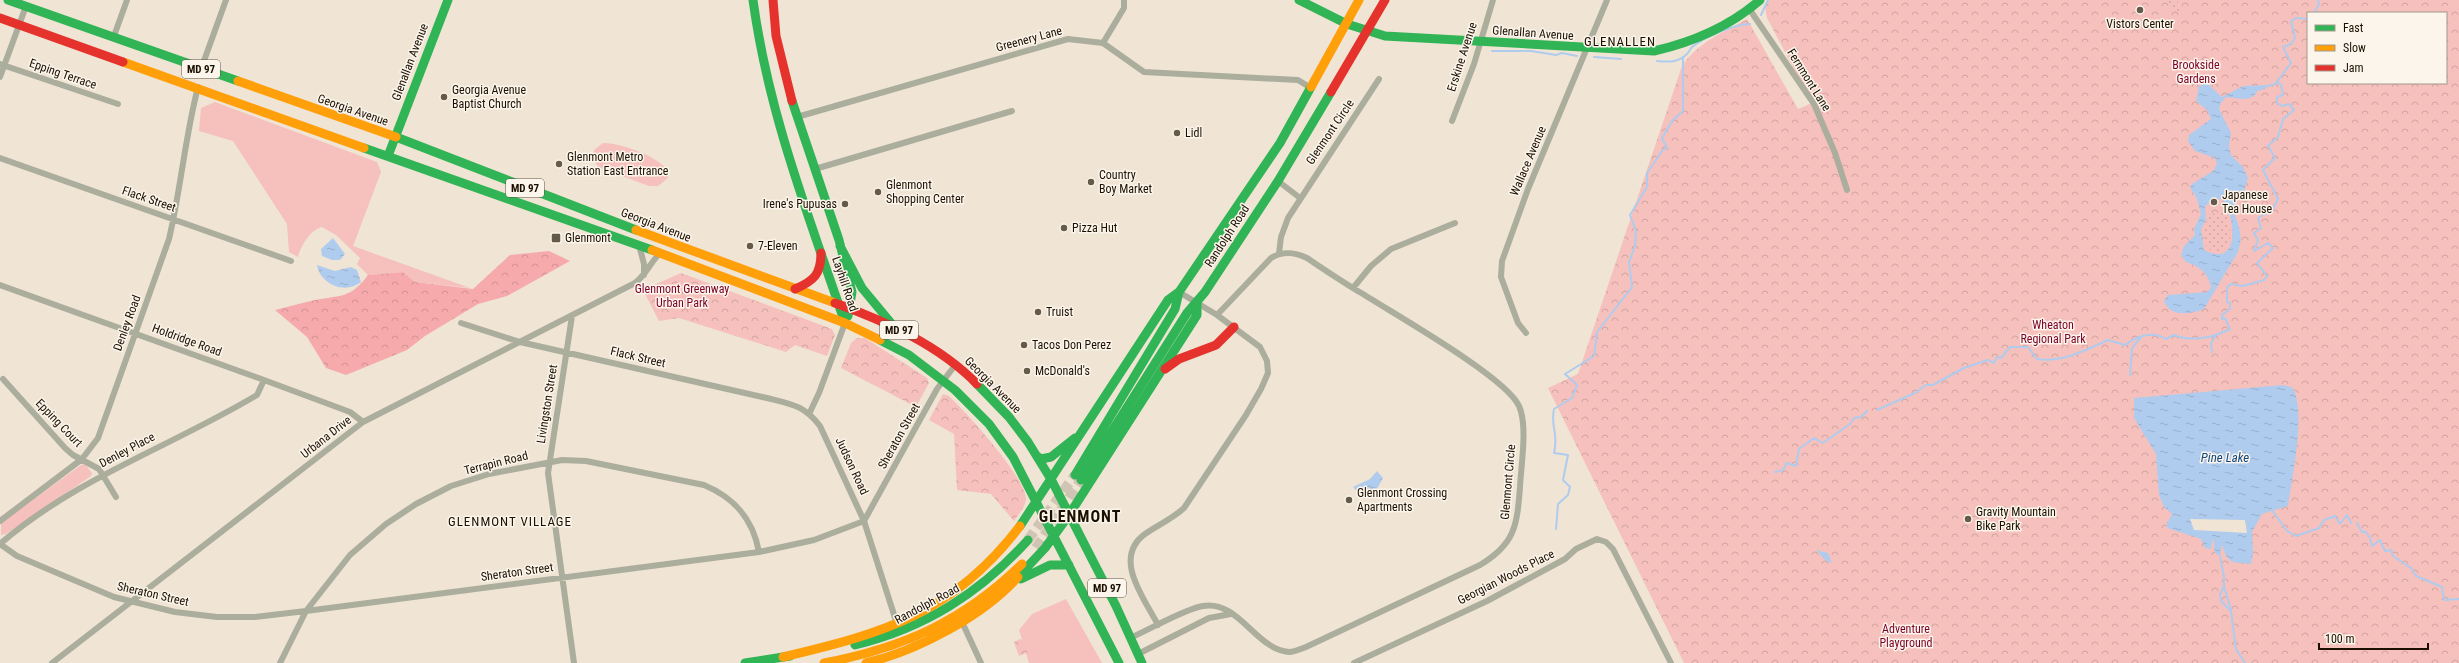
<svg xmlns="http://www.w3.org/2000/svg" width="2459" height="663" font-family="'Roboto Condensed',sans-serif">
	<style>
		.grass { fill: #f6c0bd }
		.forest { fill: url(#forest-crowns) }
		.park { fill: url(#park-crowns); fill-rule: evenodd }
		.garden { fill: url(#garden-dots) }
		.water { fill: url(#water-ripples); fill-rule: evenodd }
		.pier { fill: #f0e4d4 }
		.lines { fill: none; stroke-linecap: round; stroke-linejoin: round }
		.stream { stroke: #afccee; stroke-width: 2 }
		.primary-tunnel { stroke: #d0c4b4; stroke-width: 10; stroke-dasharray: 10 5; stroke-linecap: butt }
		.street { stroke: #abad9d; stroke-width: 6 }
		.fast { stroke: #30b455; stroke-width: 9 }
		.slow { stroke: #ff9f0a; stroke-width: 9 }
		.jam { stroke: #e5322d; stroke-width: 9 }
		.poi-dot { fill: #665a4a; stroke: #fcf5eb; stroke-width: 1.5 }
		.labels { text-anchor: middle; stroke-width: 3; stroke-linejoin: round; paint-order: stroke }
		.shield { fill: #fcf5eb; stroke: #5e5446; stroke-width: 1 }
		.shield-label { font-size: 11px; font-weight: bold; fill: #1b0f00 }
		.poi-label { font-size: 12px; fill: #1b0f00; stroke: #fcf5eb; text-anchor: start }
		.street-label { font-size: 12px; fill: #1b0f00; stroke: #fcf5eb }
		.park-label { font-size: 12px; fill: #7c0129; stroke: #fcf5eb }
		.neighbourhood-label { font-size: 13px; letter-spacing: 1px; fill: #1b0f00; stroke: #fcf5eb }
		.water-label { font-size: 13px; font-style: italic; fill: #114882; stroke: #fcf5eb }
		.district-label { font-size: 16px; font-weight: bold; letter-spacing: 1px; fill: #1b0f00; stroke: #fcf5eb }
	</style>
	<defs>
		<pattern id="forest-crowns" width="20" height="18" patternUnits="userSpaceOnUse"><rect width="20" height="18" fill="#f6aaac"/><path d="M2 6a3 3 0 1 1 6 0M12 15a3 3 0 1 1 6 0" fill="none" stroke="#d29192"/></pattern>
		<pattern id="park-crowns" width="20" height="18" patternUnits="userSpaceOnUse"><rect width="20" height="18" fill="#f6c0bd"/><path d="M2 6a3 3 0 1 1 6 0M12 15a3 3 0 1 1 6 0" fill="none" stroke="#d2a4a1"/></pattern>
		<pattern id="garden-dots" width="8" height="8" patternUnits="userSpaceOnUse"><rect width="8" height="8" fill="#f6c0bd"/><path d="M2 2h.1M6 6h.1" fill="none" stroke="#d2a4a1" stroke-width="1.8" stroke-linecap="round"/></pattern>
		<pattern id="water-ripples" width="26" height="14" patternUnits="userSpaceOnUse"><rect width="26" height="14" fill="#afccee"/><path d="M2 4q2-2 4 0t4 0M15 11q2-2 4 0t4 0" fill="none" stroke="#96aeca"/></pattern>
	</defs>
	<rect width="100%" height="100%" fill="#f0e4d4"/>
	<path class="grass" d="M 215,102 L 377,162 L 381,172 L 353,246 L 470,288 L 415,282 L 403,272 L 368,275 L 357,264 L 360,258 L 336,235 L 322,227 C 311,229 300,247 298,257 L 289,252 L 287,224 L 233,141 L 199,131 L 201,108 Z
		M 603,143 C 621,143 658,156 668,171 L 668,178 L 658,186 L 649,186 L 598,167 L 594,160 L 594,150 Z
		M 85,464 L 92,473 L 91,476 L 6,534 L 1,535 L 1,523 L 81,465 Z
		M 1066,599 L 1102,663 L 1029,663 L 1019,630 L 1032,614 Z"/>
	<path class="forest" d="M 549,251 L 570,261 L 507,296 L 478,304 L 425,336 L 407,350 L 346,375 L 326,368 L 307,337 L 275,310 C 288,307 301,303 315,300 C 341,295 350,299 368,275 L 403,272 L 415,282 L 473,289 L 510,255 Z"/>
	<path class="park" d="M 1768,0 L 2459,0 L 2459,663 L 1684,663 L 1548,388 L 1578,374 L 1682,66 C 1697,43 1724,32 1747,19 L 1798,109 L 1812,103 L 1767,18 L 1765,7 ZM 2308,13 L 2446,13 L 2446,83 L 2308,83 Z
		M 681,273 L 832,329 L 835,335 L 827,356 L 795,345 L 786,352 L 679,318 L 659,321 L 643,290 Z
		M 857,338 L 865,338 L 927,378 L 929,383 L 916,407 L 841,368 L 851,343 Z
		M 943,394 L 949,396 C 966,412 1026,478 1026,499 C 1025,507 1019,514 1014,521 L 991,494 L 957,490 L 954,434 L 929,420 Z
		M 1020,639 L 1028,643 L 1031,651 L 1019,656 L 1014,642 Z"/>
	<path class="garden" d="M 2165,0 L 2177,0 L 2181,9 L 2177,12 Z
		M 2223,207 L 2226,207 C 2228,218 2232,233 2229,244 C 2225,257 2207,254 2205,242 C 2202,231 2207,223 2207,212 L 2219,215 Z"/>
	<path class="water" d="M 2207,83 L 2222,97 L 2243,86 L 2265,85 L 2265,89 L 2257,91 C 2253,103 2237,98 2226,97 L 2221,103 L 2219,109 L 2231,133 L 2229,146 L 2231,155 L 2243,167 L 2248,178 L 2244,191 L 2232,208 C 2238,224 2244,235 2238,252 L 2204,309 C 2191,314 2170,318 2164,301 L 2168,295 L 2207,292 L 2211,288 C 2209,274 2200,266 2186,262 L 2181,255 L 2184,246 L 2195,235 L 2194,229 L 2201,214 L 2197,199 L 2190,187 L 2192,184 L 2213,171 L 2217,164 L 2215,158 L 2195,151 L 2188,141 L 2189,135 L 2211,119 L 2207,110 L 2196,101 L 2199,86 ZM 2222,199 C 2236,217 2241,269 2204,250 L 2201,229 L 2206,220 L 2205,207 L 2211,200 Z
		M 333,238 L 345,254 L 340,260 L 332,260 L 322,256 L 321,249 Z
		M 317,265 L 335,271 L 351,267 L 357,270 L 361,282 C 345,295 320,284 317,265 Z
		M 2283,385 L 2293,388 C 2306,413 2292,478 2288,506 L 2262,514 L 2252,532 L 2253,553 L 2251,564 L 2232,562 L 2226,556 L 2222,545 L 2220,556 L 2215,553 L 2213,538 L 2211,549 L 2205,548 L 2201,539 L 2167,528 L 2167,523 L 2172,514 L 2164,507 L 2159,495 L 2156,454 L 2134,418 L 2134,398 Z
		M 1377,471 L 1383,478 L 1374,494 L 1364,499 L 1353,487 L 1370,479 Z
		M 1816,550 L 1828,553 L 1832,563 L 1826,561 Z"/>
	<path class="pier" d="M 2190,519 L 2245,520 L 2247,533 L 2194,530 Z"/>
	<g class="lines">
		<path class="stream" d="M 2314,13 L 2319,4 L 2318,0
			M 1761,15 L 1768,0
			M 1492,51 L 1531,51 L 1556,55 L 1562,53 L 1577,56
			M 1594,57 L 1621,59
			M 1657,61 C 1668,62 1678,63 1687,54 C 1689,52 1690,49 1692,47 C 1704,37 1735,24 1750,24
			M 2264,87 L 2275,84 L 2291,63 L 2283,47 L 2291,44 L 2295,38 L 2291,21 L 2296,18 L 2308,19
			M 2212,352 L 2211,343 L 2216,335
			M 2130,375 L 2132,348 L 2142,336
			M 1877,410 L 1915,393 L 1926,385 L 1933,385 L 1964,368 L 1988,360 L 1994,363 L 1997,357 L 2001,358 L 2010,347 L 2028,347 L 2037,359 C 2062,363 2086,350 2108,340 L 2125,345 C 2137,336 2152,331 2166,339 L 2174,335 C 2191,342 2213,338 2230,329 L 2225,318 L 2222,319 L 2222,315 L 2230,309 L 2230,303 L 2227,302 L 2227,287 L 2231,284 L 2243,286 L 2264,280 L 2267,276 L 2257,263 L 2273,248 L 2268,243 L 2254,251 L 2258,240 L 2254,233 L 2261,228 L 2258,218 L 2272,210 L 2278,199 L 2263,170 L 2275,158 L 2268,146 L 2278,137 L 2283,119 L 2294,110 L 2289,104 L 2282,106 L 2277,103 L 2277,97 L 2283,95 L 2281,85 L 2277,81
			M 1775,472 L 1783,470 L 1787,463 L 1796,466 L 1799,449 L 1814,438 L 1823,443 L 1850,424 L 1854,418 L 1861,417 L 1867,411
			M 2272,510 L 2287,531 L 2296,536 L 2319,528 L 2324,520 L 2335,516 L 2340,524 L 2347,515 L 2351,523
			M 2357,523 L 2362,532 L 2366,532 L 2370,538 L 2372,546 L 2380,540 L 2385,551 L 2391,550 L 2393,556 L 2411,568 L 2416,576 L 2442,587 L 2444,600 L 2459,599
			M 1556,529 L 1558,504 L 1568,495 L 1570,487 L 1563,480 L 1568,455 L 1554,453 C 1559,433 1550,427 1554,409 L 1572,398 L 1577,385 L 1565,374 L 1594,356 L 1597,332 L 1632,287 L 1629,262 L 1635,246 L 1636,231 L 1630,215 L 1647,187 L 1647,173 L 1662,151 L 1667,148 L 1662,138 L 1672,121 L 1683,111 L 1683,57
			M 2220,556 L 2224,577 L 2224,586 L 2220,594 L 2221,601 L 2231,611 L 2236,649 L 2245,663
			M 2224,587 L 2231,609"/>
		<path class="primary-tunnel" d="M 1028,540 L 1075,475
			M 1036,548 L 1081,480"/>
		<path class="street" d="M 1750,10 L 1814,104 L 1835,153 L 1847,190
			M 114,36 L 127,0
			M 1103,43 L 1124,8 L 1124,0
			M 0,64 L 118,104
			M 201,69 L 226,0
			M 0,77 L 26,6
			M 797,117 L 1068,39 L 1103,43 L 1144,72 L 1298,80 L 1311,88
			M 1452,121 L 1474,64 L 1493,0
			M 0,158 L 291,261
			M 815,169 L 1012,111
			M 1278,181 L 1300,198
			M 639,245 L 644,264 L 644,275
			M 1279,253 L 1281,237 L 1288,218 L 1379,79
			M 0,285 L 264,380 L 350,412 L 363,422
			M 1353,288 L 1371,266 L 1391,249 L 1455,223
			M 572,316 L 548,473 L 574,663
			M 461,323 L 520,342 L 767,398 C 791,404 804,405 820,426 L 864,521 L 897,624
			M 1526,333 L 1518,323 L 1501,277 L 1502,261 L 1528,189 L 1607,0
			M 3,379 L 65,448 L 73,455 L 99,469 L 116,497
			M 810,412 L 819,393 L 845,323
			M 0,521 L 82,459 L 98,438 L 169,239 C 181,188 185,137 198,87
			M 0,544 L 17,556 L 114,597 L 175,612 L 217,617 L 255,617 L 306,611 L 759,552 L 814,540 L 864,521 L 937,389 L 956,364
			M 0,544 C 76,478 172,446 257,395 L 264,380
			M 962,622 L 981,663
			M 1158,625 C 1144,598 1112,558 1145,534 C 1158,525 1172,519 1184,508 L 1246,415 L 1261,389 L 1268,373 L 1267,361 L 1260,347 L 1217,315 L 1179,292
			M 1130,638 C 1149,630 1184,609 1203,606 C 1239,600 1255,649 1289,652 C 1294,652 1301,649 1306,647 L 1480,565 C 1515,544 1517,526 1520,487 C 1521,465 1528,426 1519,406 C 1506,377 1394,314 1363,294 C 1344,283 1325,270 1307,258 C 1294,252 1283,251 1271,258 L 1217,315
			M 1138,654 L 1209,618 L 1231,614
			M 52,663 L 363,422 L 635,283 C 646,275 650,263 660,253
			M 280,663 L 306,611 L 350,555 L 386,524 L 416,504 L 451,486 L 489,474 L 562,460 L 586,461 L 704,485 C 735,498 753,519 759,552
			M 1354,663 L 1487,601 L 1565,559 L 1576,549 L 1597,539 L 1606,542 L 1613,549 L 1671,663"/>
		<path class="fast" d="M 8,0 L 238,81
			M 753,0 C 768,112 809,217 845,323
			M 1299,0 L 1347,24 L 1385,36 L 1654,51 C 1693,42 1729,27 1760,0
			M 792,101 L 839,240 L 852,292 L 848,316
			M 396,137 L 636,230
			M 364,148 L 652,250
			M 388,156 L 448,0
			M 840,246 L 862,288 L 891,323
			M 880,340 L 909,355 L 955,390 L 989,424 L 1013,457 L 1119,663
			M 977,384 L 1009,417 L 1028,442 L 1052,481 L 1116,606 L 1142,663
			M 1037,456 L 1041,459 L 1051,457 L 1075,438
			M 1075,475 L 1175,309 L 1179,292 L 1280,143 L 1311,87
			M 1081,480 L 1187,313 L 1205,292 L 1278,181 L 1331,92
			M 1020,526 L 1168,300 L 1179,292
			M 1018,577 L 1045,548 L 1069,515 L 1197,315 L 1197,303
			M 1021,579 L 1050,565 L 1069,565
			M 855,645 C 925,628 980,593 1028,540
			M 745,663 L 790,656"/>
		<path class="slow" d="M 123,62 L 364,148
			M 238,81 L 396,137
			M 1311,87 L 1359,0
			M 636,230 L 835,303
			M 652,250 L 845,323 L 880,340
			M 783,657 C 885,633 954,613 1020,526
			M 824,663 C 903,648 964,621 1022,564
			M 866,663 C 917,651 983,616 1018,577"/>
		<path class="jam" d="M 773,0 L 776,36 L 792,101
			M 0,18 L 123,62
			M 1331,92 L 1385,0
			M 795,289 C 814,281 821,274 821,253
			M 835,303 C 885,321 939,345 977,384
			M 1165,369 L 1179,359 L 1216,345 L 1234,327"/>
	</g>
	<g class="poi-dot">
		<circle cx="2140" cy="10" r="4"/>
		<circle cx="444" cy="97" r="4"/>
		<circle cx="1177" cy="133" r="4"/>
		<circle cx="559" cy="164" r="4"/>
		<circle cx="1091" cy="182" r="4"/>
		<circle cx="878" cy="192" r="4"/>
		<circle cx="2214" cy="202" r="4"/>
		<circle cx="845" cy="204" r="4"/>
		<circle cx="1064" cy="228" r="4"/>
		<rect x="551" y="233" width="10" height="10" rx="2"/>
		<circle cx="750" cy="246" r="4"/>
		<circle cx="1038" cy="312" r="4"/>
		<circle cx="1024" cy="345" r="4"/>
		<circle cx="1027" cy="371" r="4"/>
		<circle cx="1349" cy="500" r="4"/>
		<circle cx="1968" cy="519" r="4"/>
	</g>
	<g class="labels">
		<g class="shield">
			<rect x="182" y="60" width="38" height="18" rx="3"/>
			<rect x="506" y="179" width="38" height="18" rx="3"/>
			<rect x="880" y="321" width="38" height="18" rx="3"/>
			<rect x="1088" y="579" width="38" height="18" rx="3"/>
		</g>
		<g class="shield-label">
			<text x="201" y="73">MD 97</text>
			<text x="525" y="192">MD 97</text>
			<text x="899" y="334">MD 97</text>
			<text x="1107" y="592">MD 97</text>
		</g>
		<g class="poi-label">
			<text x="2140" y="28" text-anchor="middle">Vistors Center</text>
			<text x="452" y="94">Georgia Avenue<tspan x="452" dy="14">Baptist Church</tspan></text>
			<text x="1185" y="137">Lidl</text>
			<text x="567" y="161">Glenmont Metro<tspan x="567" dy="14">Station East Entrance</tspan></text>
			<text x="1099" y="179">Country<tspan x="1099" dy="14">Boy Market</tspan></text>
			<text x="886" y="189">Glenmont<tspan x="886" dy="14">Shopping Center</tspan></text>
			<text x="2222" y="199">Japanese<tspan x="2222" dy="14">Tea House</tspan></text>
			<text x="837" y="208" text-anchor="end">Irene's Pupusas</text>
			<text x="1072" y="232">Pizza Hut</text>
			<text x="565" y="242">Glenmont</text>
			<text x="758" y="250">7-Eleven</text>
			<text x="1046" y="316">Truist</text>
			<text x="1032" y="349">Tacos Don Perez</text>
			<text x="1035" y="375">McDonald's</text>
			<text x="1357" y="497">Glenmont Crossing<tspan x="1357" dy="14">Apartments</tspan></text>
			<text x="1976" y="516">Gravity Mountain<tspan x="1976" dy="14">Bike Park</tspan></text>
		</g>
		<g class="street-label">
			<text transform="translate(1533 33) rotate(4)" y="4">Glenallan Avenue</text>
			<text transform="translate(1029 39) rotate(-15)" y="4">Greenery Lane</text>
			<text transform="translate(1462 57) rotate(-72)" y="4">Erskine Avenue</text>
			<text transform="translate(410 62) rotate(-69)" y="4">Glenallan Avenue</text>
			<text transform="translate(63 74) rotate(19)" y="4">Epping Terrace</text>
			<text transform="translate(1809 80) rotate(58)" y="4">Fernmont Lane</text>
			<text transform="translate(353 110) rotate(19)" y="4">Georgia Avenue</text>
			<text transform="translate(1330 132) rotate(-56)" y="4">Glenmont Circle</text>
			<text transform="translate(1528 161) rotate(-67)" y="4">Wallace Avenue</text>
			<text transform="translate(149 199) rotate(19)" y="4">Flack Street</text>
			<text transform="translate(656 225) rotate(21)" y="4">Georgia Avenue</text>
			<text transform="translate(1227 236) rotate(-57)" y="4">Randolph Road</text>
			<text transform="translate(845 284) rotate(71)" y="4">Layhill Road</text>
			<text transform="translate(127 323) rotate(-70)" y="4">Denley Road</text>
			<text transform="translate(187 340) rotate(20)" y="4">Holdridge Road</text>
			<text transform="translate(638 357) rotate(13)" y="4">Flack Street</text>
			<text transform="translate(993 385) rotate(45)" y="4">Georgia Avenue</text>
			<text transform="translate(547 404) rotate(-81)" y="4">Livingston Street</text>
			<text transform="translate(59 423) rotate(46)" y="4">Epping Court</text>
			<text transform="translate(899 436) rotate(-61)" y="4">Sheraton Street</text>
			<text transform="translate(326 437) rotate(-38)" y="4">Urbana Drive</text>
			<text transform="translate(127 450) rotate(-28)" y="4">Denley Place</text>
			<text transform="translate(496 463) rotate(-14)" y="4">Terrapin Road</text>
			<text transform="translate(852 466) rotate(65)" y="4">Judson Road</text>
			<text transform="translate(1508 482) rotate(-85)" y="4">Glenmont Circle</text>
			<text transform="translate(517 572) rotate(-8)" y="4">Sheraton Street</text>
			<text transform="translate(1506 577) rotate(-27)" y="4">Georgian Woods Place</text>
			<text transform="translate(153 594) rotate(13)" y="4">Sheraton Street</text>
			<text transform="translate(927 604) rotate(-28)" y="4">Randolph Road</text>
		</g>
		<g class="park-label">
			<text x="2196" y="69">Brookside<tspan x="2196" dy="14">Gardens</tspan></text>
			<text x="682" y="293">Glenmont Greenway<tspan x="682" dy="14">Urban Park</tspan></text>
			<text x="2053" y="329">Wheaton<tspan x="2053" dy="14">Regional Park</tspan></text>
			<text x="1906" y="633">Adventure<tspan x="1906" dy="14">Playground</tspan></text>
		</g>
		<g class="neighbourhood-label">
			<text x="1620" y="46">GLENALLEN</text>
			<text x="510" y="526">GLENMONT VILLAGE</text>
		</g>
		<g class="water-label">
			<text x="2225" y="462">Pine Lake</text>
		</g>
		<g class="district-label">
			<text x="1080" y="522">GLENMONT</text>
		</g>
	</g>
	<rect x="2307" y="12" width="140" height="72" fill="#fcf5eb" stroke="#a2998d"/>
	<rect x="2315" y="25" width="20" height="6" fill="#30b455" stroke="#a2998d"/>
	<text x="2343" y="32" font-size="12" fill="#1b0f00">Fast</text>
	<rect x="2315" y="45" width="20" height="6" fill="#ff9f0a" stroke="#a2998d"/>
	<text x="2343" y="52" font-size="12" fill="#1b0f00">Slow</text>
	<rect x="2315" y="65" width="20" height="6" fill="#e5322d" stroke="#a2998d"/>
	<text x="2343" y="72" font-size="12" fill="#1b0f00">Jam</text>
	<path d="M2319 643v6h109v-6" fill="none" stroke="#1b0f00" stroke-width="2"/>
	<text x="2325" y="643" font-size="12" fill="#1b0f00" stroke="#fcf5eb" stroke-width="3" paint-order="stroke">100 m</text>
</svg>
